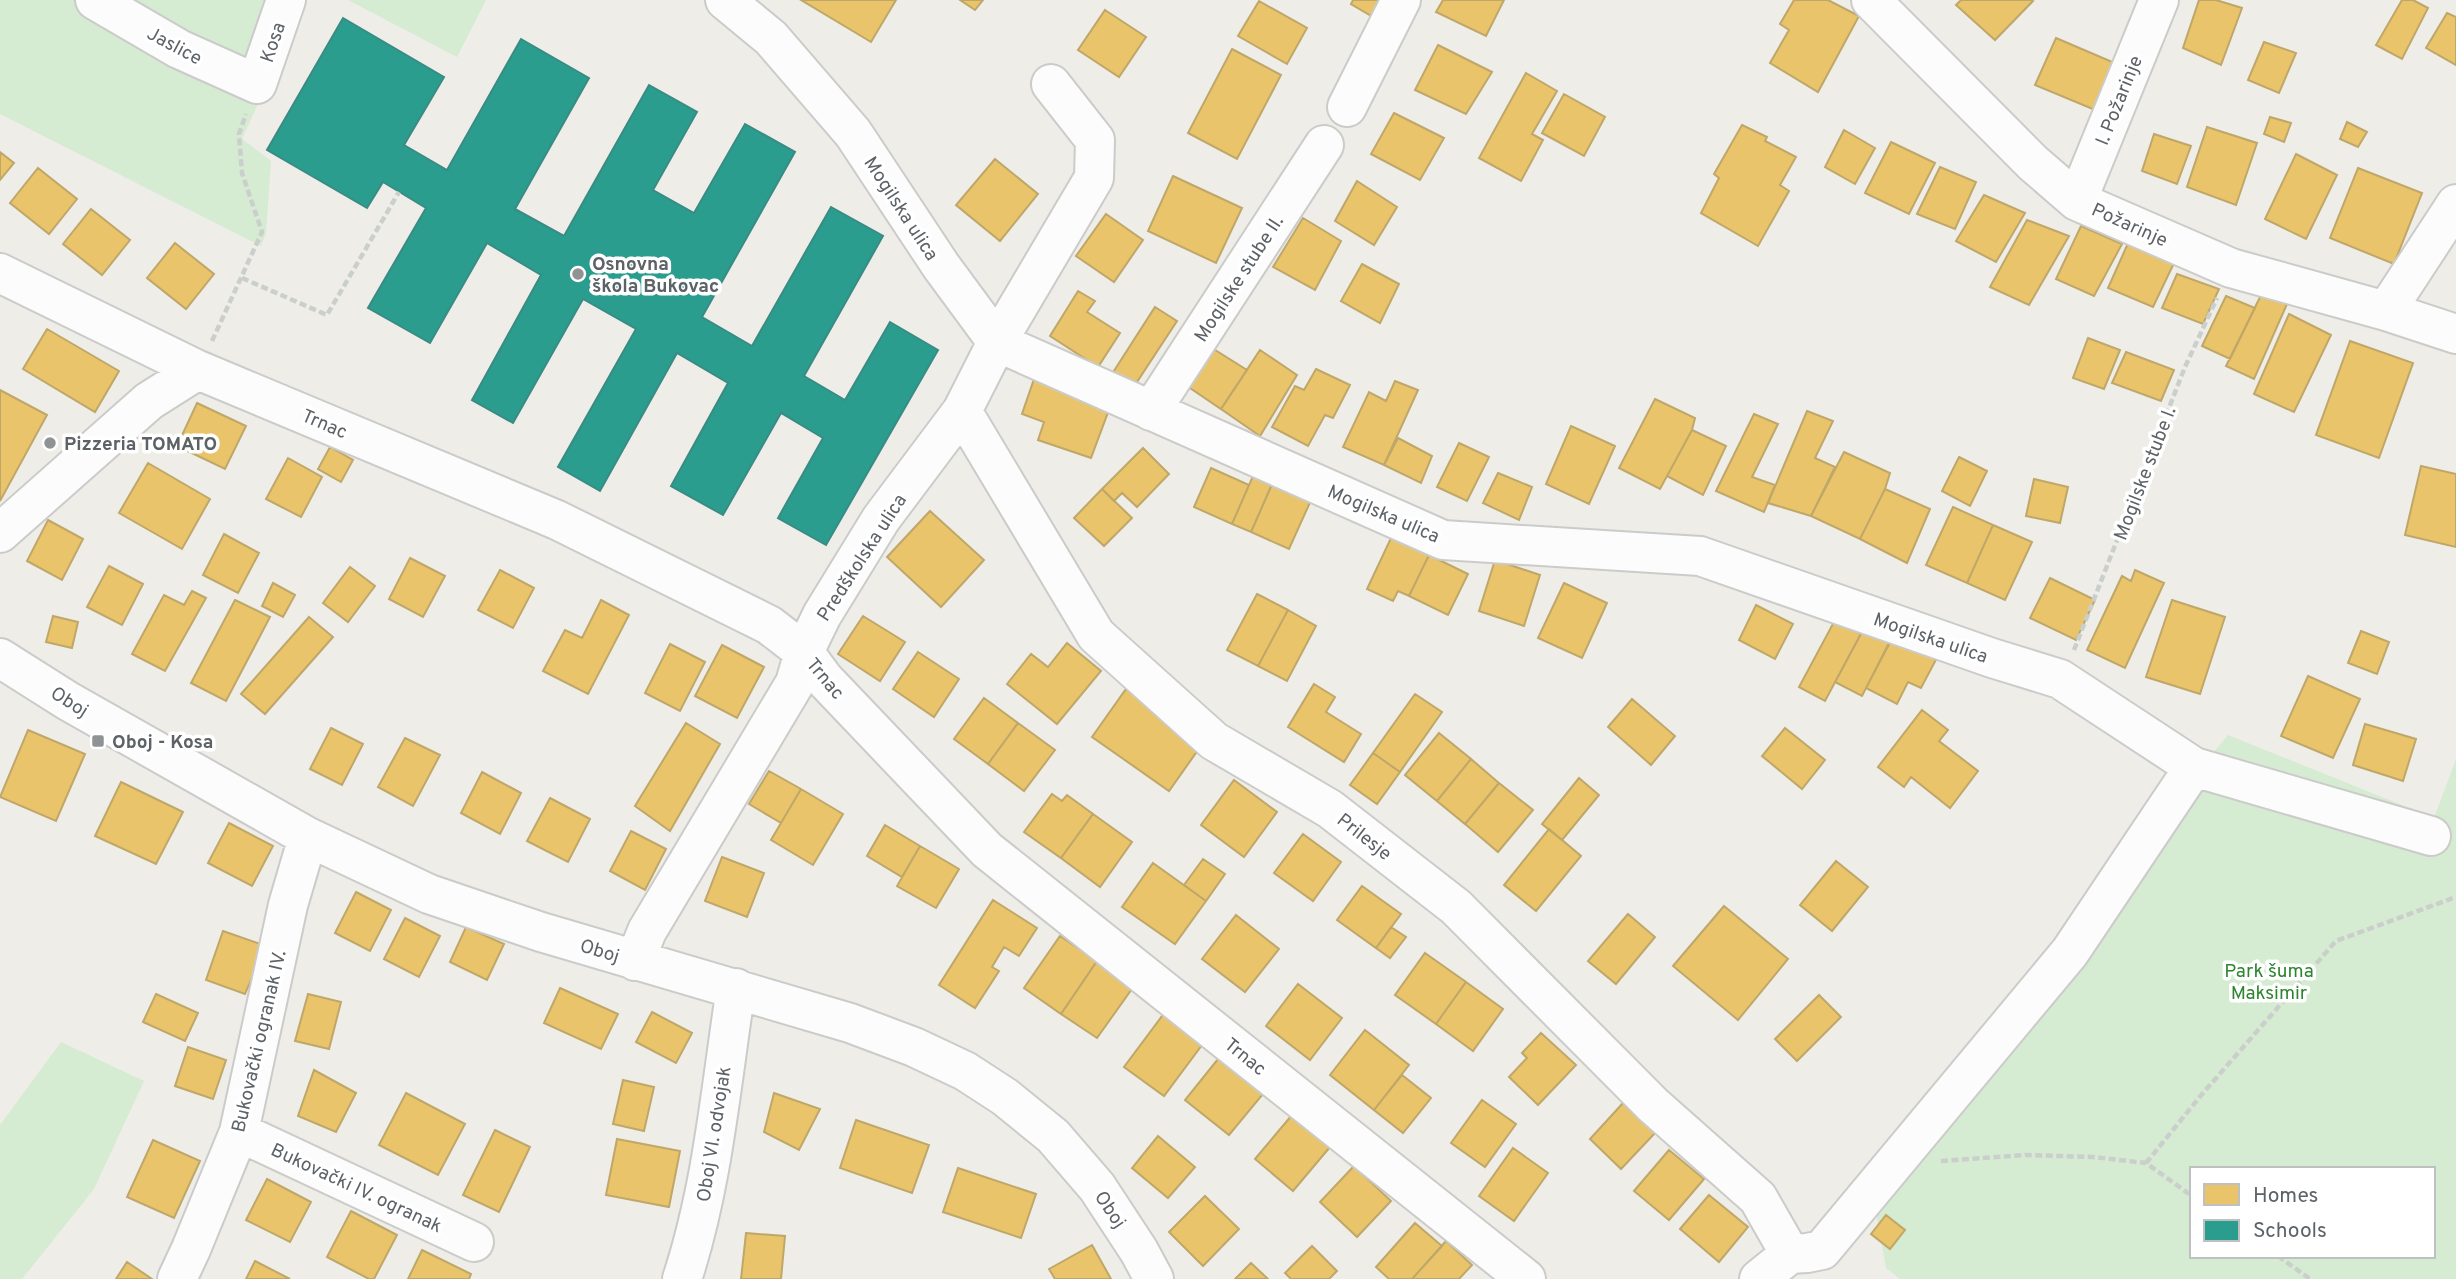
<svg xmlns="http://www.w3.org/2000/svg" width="2456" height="1279" font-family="Overpass,sans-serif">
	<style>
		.green { fill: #d5ebd2; fill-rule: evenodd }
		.homes { fill: #e9c46a; stroke: #bfa769; stroke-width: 2 }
		.schools { fill: #2a9d8f; stroke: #398b83; stroke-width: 2 }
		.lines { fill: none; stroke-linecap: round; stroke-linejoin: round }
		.minor-casing { stroke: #cbcbca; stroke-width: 42 }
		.path { stroke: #cacfcb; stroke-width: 4.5; stroke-dasharray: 7 3.5; stroke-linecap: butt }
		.minor { stroke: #fcfcfc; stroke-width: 38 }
		.poi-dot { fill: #909394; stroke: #fff; stroke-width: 2.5 }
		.labels { text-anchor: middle; stroke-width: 7; stroke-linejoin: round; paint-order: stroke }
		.street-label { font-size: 19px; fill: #5d6267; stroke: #fff }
		.poi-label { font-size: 19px; font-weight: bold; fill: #5d6267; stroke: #fff; text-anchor: start }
		.park-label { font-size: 19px; fill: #2d862f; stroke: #fff }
	</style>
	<rect width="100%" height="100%" fill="#eeede8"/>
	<path class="green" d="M 0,0 L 272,0 L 267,84 L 242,139 L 271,161 L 266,233 L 261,246 L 0,114 Z
		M 348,0 L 486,0 L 457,57 Z
		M 2228,735 L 2434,818 L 2456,759 L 2456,1279 L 1900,1279 L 1886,1268 L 1868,1168 ZM 2192,1169 L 2433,1169 L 2433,1256 L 2192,1256 Z
		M 61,1042 L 144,1081 L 94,1189 L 22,1279 L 0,1279 L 0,1125 Z"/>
	<path class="homes" d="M 801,0 L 896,0 L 871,42 Z
		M 960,0 L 983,0 L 975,10 Z
		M 1353,0 L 1390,0 L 1378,20 L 1351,4 Z
		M 1443,0 L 1504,0 L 1486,36 L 1436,12 Z
		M 1794,0 L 1828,0 L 1859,16 L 1818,92 L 1770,63 L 1789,30 L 1780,24 Z
		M 1961,0 L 2031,0 L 2033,1 L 1995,40 L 1956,5 Z
		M 2199,0 L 2216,0 L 2242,8 L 2221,65 L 2183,48 Z
		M 2402,0 L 2413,0 L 2428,8 L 2402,59 L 2376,45 Z
		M 1259,1 L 1307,28 L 1287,64 L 1238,36 Z
		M 1105,10 L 1146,37 L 1119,77 L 1078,50 Z
		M 2447,13 L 2456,17 L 2456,65 L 2426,48 Z
		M 2056,38 L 2117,64 L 2095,110 L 2035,85 Z
		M 2264,42 L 2296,53 L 2279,93 L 2248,80 Z
		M 1438,45 L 1492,72 L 1466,114 L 1415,90 Z
		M 1232,49 L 1281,75 L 1237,159 L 1188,133 Z
		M 1526,73 L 1557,91 L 1532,134 L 1543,140 L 1521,181 L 1479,158 Z
		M 1564,94 L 1605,117 L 1584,156 L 1542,133 Z
		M 1394,113 L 1444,138 L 1420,180 L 1371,154 Z
		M 2270,117 L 2291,123 L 2284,142 L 2264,134 Z
		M 2347,122 L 2367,132 L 2358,147 L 2340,139 Z
		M 1742,125 L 1767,137 L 1765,141 L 1796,157 L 1780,185 L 1789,191 L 1758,246 L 1701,213 L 1719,178 L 1714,174 Z
		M 2207,127 L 2257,143 L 2236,205 L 2187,187 Z
		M 1844,130 L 1875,148 L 1855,184 L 1825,167 Z
		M 2154,134 L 2191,146 L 2177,184 L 2142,171 Z
		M 1891,142 L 1935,163 L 1909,214 L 1865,193 Z
		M 0,152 L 14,163 L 0,180 Z
		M 2296,154 L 2337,175 L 2306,239 L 2265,219 Z
		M 995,159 L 1038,194 L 1000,241 L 956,205 Z
		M 1940,167 L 1976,182 L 1955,229 L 1917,214 Z
		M 38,168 L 77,199 L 49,234 L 10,203 Z
		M 2358,168 L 2422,193 L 2394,264 L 2330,238 Z
		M 1173,176 L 1242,208 L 1216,263 L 1148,231 Z
		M 1357,181 L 1397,207 L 1374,245 L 1335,221 Z
		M 1984,195 L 2025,213 L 1996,262 L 1956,241 Z
		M 91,209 L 130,240 L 102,275 L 63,244 Z
		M 1106,214 L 1143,240 L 1114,282 L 1076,256 Z
		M 1303,218 L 1341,241 L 1315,290 L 1273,267 Z
		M 2027,220 L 2069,236 L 2029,305 L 1990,287 Z
		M 2081,226 L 2122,244 L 2094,296 L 2056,279 Z
		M 2129,241 L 2175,261 L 2153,307 L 2108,288 Z
		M 175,243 L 214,274 L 186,309 L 147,278 Z
		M 1362,264 L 1399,284 L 1380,323 L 1341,301 Z
		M 2177,274 L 2219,289 L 2203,324 L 2162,308 Z
		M 1078,291 L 1095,301 L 1087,312 L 1120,333 L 1098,367 L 1050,336 Z
		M 2262,293 L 2287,304 L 2254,379 L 2226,366 Z
		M 2226,296 L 2255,308 L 2230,359 L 2202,346 Z
		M 1155,307 L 1177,321 L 1133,388 L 1112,374 Z
		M 2289,314 L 2331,335 L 2294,412 L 2254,394 Z
		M 47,329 L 119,371 L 95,412 L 23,369 Z
		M 2088,338 L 2120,350 L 2104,389 L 2073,378 Z
		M 2350,341 L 2413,363 L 2379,458 L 2316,435 Z
		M 1212,348 L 1247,370 L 1221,409 L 1187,386 Z
		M 1260,350 L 1297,375 L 1260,436 L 1221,409 Z
		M 2126,352 L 2174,370 L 2161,401 L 2112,383 Z
		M 1316,369 L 1350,385 L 1333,418 L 1325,415 L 1308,446 L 1272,427 L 1295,386 L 1304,390 Z
		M 1034,379 L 1110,407 L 1091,458 L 1038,440 L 1044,422 L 1022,414 Z
		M 1395,381 L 1418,390 L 1384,465 L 1343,447 L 1369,392 L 1386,401 Z
		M 0,390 L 47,415 L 0,501 Z
		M 1655,399 L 1695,418 L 1692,430 L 1660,489 L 1619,468 Z
		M 197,403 L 246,426 L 225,469 L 177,446 Z
		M 1807,411 L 1833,421 L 1815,458 L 1835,467 L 1811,516 L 1768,503 Z
		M 1754,414 L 1778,424 L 1752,477 L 1775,485 L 1764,512 L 1716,491 Z
		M 1571,426 L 1615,446 L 1589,504 L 1546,484 Z
		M 1692,430 L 1726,446 L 1703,495 L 1667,476 Z
		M 1398,438 L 1432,456 L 1421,483 L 1384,465 Z
		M 1459,443 L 1489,457 L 1467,501 L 1437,487 Z
		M 330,447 L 353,460 L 341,482 L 318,469 Z
		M 1143,448 L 1169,474 L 1137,507 L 1122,493 L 1114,501 L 1102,489 Z
		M 1844,452 L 1890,473 L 1885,489 L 1860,539 L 1811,516 Z
		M 1959,457 L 1987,471 L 1970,506 L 1942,491 Z
		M 288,458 L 322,477 L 301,517 L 266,499 Z
		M 148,463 L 210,499 L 182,549 L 119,513 Z
		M 2421,466 L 2456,474 L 2456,547 L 2405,535 Z
		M 1211,468 L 1249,485 L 1232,524 L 1194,507 Z
		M 1498,473 L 1532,487 L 1519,520 L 1483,503 Z
		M 1253,476 L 1272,484 L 1251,532 L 1232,524 Z
		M 2034,479 L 2068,487 L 2060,523 L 2026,516 Z
		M 1274,480 L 1312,498 L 1289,549 L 1251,532 Z
		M 1102,489 L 1132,518 L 1104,546 L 1074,518 Z
		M 1885,489 L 1930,509 L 1907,563 L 1860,539 Z
		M 1953,507 L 1993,525 L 1967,583 L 1926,565 Z
		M 930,511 L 984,560 L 941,607 L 887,557 Z
		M 48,520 L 83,539 L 62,580 L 27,561 Z
		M 1993,525 L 2032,542 L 2005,600 L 1967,583 Z
		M 224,534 L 259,553 L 238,593 L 203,575 Z
		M 1391,538 L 1429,555 L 1409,596 L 1398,591 L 1393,601 L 1367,589 Z
		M 1429,555 L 1468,574 L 1448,615 L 1409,596 Z
		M 410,558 L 445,576 L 423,617 L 389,599 Z
		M 1495,560 L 1540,575 L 1524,626 L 1479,611 Z
		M 109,566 L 143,584 L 122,625 L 87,607 Z
		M 350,567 L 375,586 L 348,622 L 323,603 Z
		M 500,570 L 534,588 L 513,628 L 478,610 Z
		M 2135,570 L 2164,583 L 2125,668 L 2087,650 L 2122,576 L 2131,581 Z
		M 2050,578 L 2095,600 L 2076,640 L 2030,618 Z
		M 273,583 L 295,595 L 283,617 L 262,606 Z
		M 1564,583 L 1607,603 L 1582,658 L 1538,638 Z
		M 192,591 L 206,598 L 165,671 L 132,654 L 164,595 L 184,605 Z
		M 1257,594 L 1288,610 L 1258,666 L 1227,650 Z
		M 235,600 L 270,617 L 226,701 L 191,683 Z
		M 601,600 L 629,615 L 588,694 L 543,671 L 565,630 L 582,638 Z
		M 2172,600 L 2225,617 L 2200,694 L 2146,677 Z
		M 1756,605 L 1793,624 L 1775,659 L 1739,640 Z
		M 1288,610 L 1316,626 L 1287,681 L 1258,666 Z
		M 53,616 L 78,622 L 72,648 L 46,642 Z
		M 863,616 L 905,642 L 880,681 L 838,654 Z
		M 309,617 L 333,637 L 265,714 L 241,694 Z
		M 1835,620 L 1861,634 L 1825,701 L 1799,687 Z
		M 1866,624 L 1892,637 L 1862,696 L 1835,682 Z
		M 1896,631 L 1939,654 L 1921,688 L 1908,682 L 1897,704 L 1866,688 Z
		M 2361,631 L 2389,642 L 2377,674 L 2348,663 Z
		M 1067,643 L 1101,671 L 1057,724 L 1007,684 L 1031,654 L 1048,667 Z
		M 670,644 L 705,662 L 680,711 L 645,693 Z
		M 722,645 L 764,667 L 737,718 L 695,696 Z
		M 918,652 L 959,679 L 934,717 L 893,689 Z
		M 2308,676 L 2360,699 L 2333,758 L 2281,736 Z
		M 1314,684 L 1335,697 L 1326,712 L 1361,734 L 1344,762 L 1288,727 Z
		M 1126,689 L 1203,743 L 1169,791 L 1092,737 Z
		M 1415,694 L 1442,712 L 1400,772 L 1373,753 Z
		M 984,698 L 1018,723 L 988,764 L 954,739 Z
		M 1632,699 L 1675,736 L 1651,765 L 1608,727 Z
		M 1922,710 L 1948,730 L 1939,741 L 1978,771 L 1950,808 L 1911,777 L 1904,787 L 1878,767 Z
		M 686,723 L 720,744 L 670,831 L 635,806 Z
		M 1018,723 L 1055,750 L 1024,791 L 988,764 Z
		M 2365,724 L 2416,739 L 2403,781 L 2353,765 Z
		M 331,728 L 363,744 L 342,785 L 310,769 Z
		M 1785,728 L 1825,760 L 1802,789 L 1762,756 Z
		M 28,730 L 85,754 L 56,821 L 0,797 Z
		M 1439,733 L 1471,759 L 1437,801 L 1405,775 Z
		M 405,738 L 440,755 L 413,806 L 378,787 Z
		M 1373,753 L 1400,772 L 1377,804 L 1350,785 Z
		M 1471,759 L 1499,783 L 1465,824 L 1437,801 Z
		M 769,771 L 801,789 L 781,823 L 749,804 Z
		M 482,772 L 521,793 L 500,834 L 461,813 Z
		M 1579,778 L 1599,795 L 1562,840 L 1542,824 Z
		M 1234,780 L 1277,812 L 1244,857 L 1201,825 Z
		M 121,782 L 183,812 L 156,864 L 95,836 Z
		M 1499,783 L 1533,810 L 1498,852 L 1465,824 Z
		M 801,789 L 843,814 L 813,865 L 771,840 Z
		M 1052,794 L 1062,801 L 1067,795 L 1093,814 L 1061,858 L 1024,832 Z
		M 550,798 L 590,819 L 568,862 L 527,841 Z
		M 1093,814 L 1132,842 L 1100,887 L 1061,858 Z
		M 229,823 L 273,846 L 252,886 L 208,863 Z
		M 885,825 L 920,846 L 902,877 L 867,856 Z
		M 1549,829 L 1581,856 L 1536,911 L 1504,885 Z
		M 631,831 L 666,849 L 645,890 L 610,871 Z
		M 1303,834 L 1341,862 L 1313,901 L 1274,873 Z
		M 920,846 L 959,869 L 936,908 L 897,886 Z
		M 722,857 L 764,873 L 747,917 L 705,901 Z
		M 1203,859 L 1225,874 L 1206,901 L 1184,885 Z
		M 1836,861 L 1868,887 L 1832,931 L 1800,905 Z
		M 1153,863 L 1206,901 L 1175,944 L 1122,907 Z
		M 1362,886 L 1401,914 L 1376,948 L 1337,920 Z
		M 356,892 L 391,910 L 370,951 L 335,933 Z
		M 993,900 L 1037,928 L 1019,956 L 1004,947 L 992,967 L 999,971 L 975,1008 L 939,985 Z
		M 1724,906 L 1788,959 L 1738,1020 L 1673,966 Z
		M 1628,914 L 1655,937 L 1616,984 L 1588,961 Z
		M 1236,915 L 1279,949 L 1245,992 L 1202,959 Z
		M 405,918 L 440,936 L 419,977 L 384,959 Z
		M 466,927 L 504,944 L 487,980 L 450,962 Z
		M 1391,927 L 1406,937 L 1390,958 L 1376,948 Z
		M 223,931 L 266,946 L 245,994 L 206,980 Z
		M 1060,936 L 1097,961 L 1061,1014 L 1024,988 Z
		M 1425,953 L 1466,982 L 1436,1024 L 1395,995 Z
		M 1097,961 L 1134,986 L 1097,1038 L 1061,1014 Z
		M 1466,982 L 1503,1009 L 1473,1051 L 1436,1024 Z
		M 1298,984 L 1342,1018 L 1310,1060 L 1266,1026 Z
		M 560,988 L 618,1014 L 601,1049 L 544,1023 Z
		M 156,994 L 198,1013 L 185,1041 L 143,1022 Z
		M 308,994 L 341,1002 L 329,1049 L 295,1041 Z
		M 1819,995 L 1841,1017 L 1797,1061 L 1775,1039 Z
		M 652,1012 L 692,1033 L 676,1063 L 636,1042 Z
		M 1165,1012 L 1205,1041 L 1164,1096 L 1124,1067 Z
		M 1365,1030 L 1409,1065 L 1374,1110 L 1330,1075 Z
		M 1541,1033 L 1576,1065 L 1538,1105 L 1509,1077 L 1527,1058 L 1522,1053 Z
		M 188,1047 L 226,1060 L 213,1099 L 175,1086 Z
		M 1218,1059 L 1263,1094 L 1229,1135 L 1185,1100 Z
		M 314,1070 L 356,1093 L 336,1132 L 298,1116 Z
		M 1402,1075 L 1431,1098 L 1403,1133 L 1374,1110 Z
		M 623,1080 L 654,1087 L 644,1131 L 613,1124 Z
		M 406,1093 L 465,1124 L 438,1175 L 379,1145 Z
		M 774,1093 L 820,1109 L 799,1150 L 764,1132 Z
		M 1482,1100 L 1516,1124 L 1485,1167 L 1451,1143 Z
		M 1623,1103 L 1655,1133 L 1621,1169 L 1590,1139 Z
		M 1292,1115 L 1330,1147 L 1293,1191 L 1255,1159 Z
		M 856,1120 L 929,1145 L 912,1193 L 840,1168 Z
		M 495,1130 L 530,1147 L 499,1212 L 463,1195 Z
		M 1158,1136 L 1195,1167 L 1168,1198 L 1132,1168 Z
		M 617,1139 L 680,1151 L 669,1207 L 606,1195 Z
		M 153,1140 L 200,1161 L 174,1218 L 127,1197 Z
		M 1513,1148 L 1548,1173 L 1514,1221 L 1479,1196 Z
		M 1669,1150 L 1704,1179 L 1669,1220 L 1634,1191 Z
		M 1354,1166 L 1391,1201 L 1357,1237 L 1320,1202 Z
		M 958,1168 L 1036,1194 L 1021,1238 L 943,1212 Z
		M 267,1179 L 311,1202 L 290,1242 L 246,1220 Z
		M 1709,1195 L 1748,1227 L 1719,1262 L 1680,1229 Z
		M 1205,1196 L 1239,1229 L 1203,1266 L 1169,1232 Z
		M 351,1211 L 397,1235 L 374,1279 L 369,1279 L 327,1257 Z
		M 1886,1215 L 1905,1230 L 1890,1249 L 1871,1234 Z
		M 1415,1223 L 1442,1246 L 1412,1279 L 1389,1279 L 1376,1267 Z
		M 746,1233 L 785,1236 L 781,1279 L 741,1279 Z
		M 1446,1241 L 1472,1265 L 1459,1279 L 1412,1279 Z
		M 1092,1245 L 1111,1279 L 1055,1279 L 1049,1269 Z
		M 1312,1246 L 1337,1271 L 1329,1279 L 1291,1279 L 1285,1273 Z
		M 422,1250 L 471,1274 L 469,1279 L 408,1279 Z
		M 255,1261 L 290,1279 L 246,1279 Z
		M 127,1262 L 152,1279 L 116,1279 Z
		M 1251,1263 L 1268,1279 L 1235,1279 Z"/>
	<path class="schools" d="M 343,18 L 444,77 L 404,145 L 447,170 L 521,39 L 589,78 L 515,209 L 564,236 L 649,85 L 697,112 L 653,190 L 694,213 L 745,124 L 795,152 L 702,317 L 752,346 L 831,207 L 883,236 L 804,376 L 845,400 L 890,322 L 938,350 L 826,545 L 778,518 L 823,438 L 781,413 L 723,515 L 671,486 L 728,383 L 677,353 L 600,491 L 558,467 L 636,329 L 583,299 L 513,423 L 472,400 L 541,275 L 487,243 L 430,343 L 368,308 L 426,208 L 383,182 L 367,208 L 267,150 Z"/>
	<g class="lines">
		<defs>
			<path id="minor" d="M 95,0 L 179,49 L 257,84 L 286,0
				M 725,0 L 771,38 L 853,133 L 941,266 L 997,342 L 1443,540 L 1700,556 L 1992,658 L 2060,679 L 2194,767 L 2431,836
				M 1871,0 L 2033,163 L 2077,201 L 2231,268 L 2386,311 L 2456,334
				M 1347,107 L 1401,0
				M 2077,201 L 2159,0
				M 0,273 L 198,370 L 557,520 L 769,625 L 804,652 L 824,679 L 987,850 L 1526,1279
				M 2386,311 L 2456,204
				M 962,411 L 1096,635 L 1214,741 L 1330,809 L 1456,907 L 1653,1105 L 1758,1198 L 1790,1254
				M 1151,411 L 1324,145
				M 0,533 L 149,401 L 198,370
				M 0,658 L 68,701 L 308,837 L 429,894 L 541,932 L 850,1023 L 914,1047 L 965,1071 L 1005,1097 L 1053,1136 L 1097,1187 L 1139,1251 L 1154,1279
				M 635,961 L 647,931 L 795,683 L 804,652 L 822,615 L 881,519 L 962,411 L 997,342 L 1094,178 L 1095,140 L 1051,84
				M 239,1132 L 474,1242
				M 1790,1254 L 1807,1253 L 1822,1250 L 2070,952 L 2194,767
				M 177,1279 L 191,1249 L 239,1132 L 288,905 L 308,837
				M 682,1279 C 713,1185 721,1085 736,988
				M 1759,1279 L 1790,1254"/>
		</defs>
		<use href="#minor" class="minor-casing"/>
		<path class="path" d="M 242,278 L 327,315 L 399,192
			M 212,341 L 262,232 L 242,173 L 239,134 L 246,114
			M 2074,650 L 2185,367 L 2217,298
			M 1941,1161 L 2026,1155 L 2093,1157 L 2146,1163 L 2192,1196
			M 2146,1163 L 2203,1093 L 2336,941 L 2456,897
			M 2278,1256 L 2310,1279"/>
		<use href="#minor" class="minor"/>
	</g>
	<g class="poi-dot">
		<circle cx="578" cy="274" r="7"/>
		<circle cx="50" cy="443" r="7"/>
		<rect x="91" y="734" width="14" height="14" rx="3.5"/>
	</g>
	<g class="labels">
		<g class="street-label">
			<text transform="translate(272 42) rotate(-71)" y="7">Kosa</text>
			<text transform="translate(175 45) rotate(28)" y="7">Jaslice</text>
			<text transform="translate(2118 100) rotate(-68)" y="7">I. Požarinje</text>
			<text transform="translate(902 208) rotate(57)" y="7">Mogilska ulica</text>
			<text transform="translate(2130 224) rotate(24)" y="7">Požarinje</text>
			<text transform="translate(1238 278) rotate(-57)" y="7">Mogilske stube II.</text>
			<text transform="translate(325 423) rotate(23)" y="7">Trnac</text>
			<text transform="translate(2144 473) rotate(-69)" y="7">Mogilske stube I.</text>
			<text transform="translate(1384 513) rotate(23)" y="7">Mogilska ulica</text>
			<text transform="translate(861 557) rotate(-57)" y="7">Predškolska ulica</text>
			<text transform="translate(1931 637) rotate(19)" y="7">Mogilska ulica</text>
			<text transform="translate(826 678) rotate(50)" y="7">Trnac</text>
			<text transform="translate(70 701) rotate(32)" y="7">Oboj</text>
			<text transform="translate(1365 836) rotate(38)" y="7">Prilesje</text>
			<text transform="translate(600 950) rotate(17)" y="7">Oboj</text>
			<text transform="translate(258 1041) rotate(-77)" y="7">Bukovački ogranak IV.</text>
			<text transform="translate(1246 1056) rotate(39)" y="7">Trnac</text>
			<text transform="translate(713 1134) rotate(-81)" y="7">Oboj VI. odvojak</text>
			<text transform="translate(357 1187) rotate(25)" y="7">Bukovački IV. ogranak</text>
			<text transform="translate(1111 1209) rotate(56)" y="7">Oboj</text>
		</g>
		<g class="poi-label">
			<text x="592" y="270">Osnovna<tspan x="592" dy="22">škola Bukovac</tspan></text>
			<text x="64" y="450">Pizzeria TOMATO</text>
			<text x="112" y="748">Oboj - Kosa</text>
		</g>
		<g class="park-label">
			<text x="2269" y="977">Park šuma<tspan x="2269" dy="22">Maksimir</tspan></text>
		</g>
	</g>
	<rect x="2190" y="1167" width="245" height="91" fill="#ffffff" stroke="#bec0c2" stroke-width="2"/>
	<rect x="2204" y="1184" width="35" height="21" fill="#e9c46a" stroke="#bec0c2" stroke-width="2"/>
	<text x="2253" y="1202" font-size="21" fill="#5d6267">Homes</text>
	<rect x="2204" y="1220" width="35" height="21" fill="#2a9d8f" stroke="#bec0c2" stroke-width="2"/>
	<text x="2253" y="1237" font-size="21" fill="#5d6267">Schools</text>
</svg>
